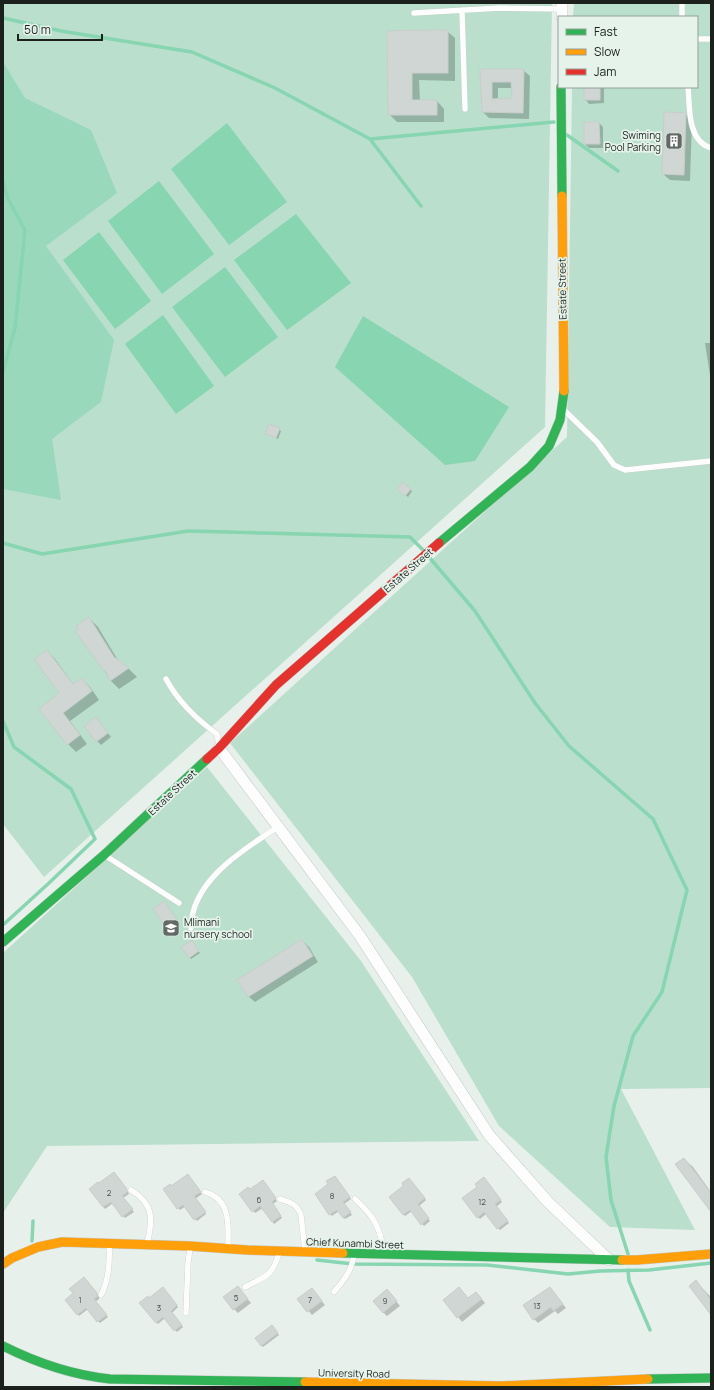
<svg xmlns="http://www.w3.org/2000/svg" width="714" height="1390" font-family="Manrope,sans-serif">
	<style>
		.green { fill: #badfcc }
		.forest { fill: #99d8bb }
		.water { fill: #87d5b1 }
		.shadow { fill: #0003; fill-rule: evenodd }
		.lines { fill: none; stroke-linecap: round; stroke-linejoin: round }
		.stream { stroke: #87d5b1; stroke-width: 3.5 }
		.building { fill: #d0d6d3; stroke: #c8cecb; fill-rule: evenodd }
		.lane-casing { stroke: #c2c8c5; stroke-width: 6 }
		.street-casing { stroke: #c2c8c5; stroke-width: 12 }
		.fast-casing { stroke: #c2c8c5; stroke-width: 10 }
		.slow-casing { stroke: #c2c8c5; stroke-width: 10 }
		.jam-casing { stroke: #c2c8c5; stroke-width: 10 }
		.lane { stroke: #fcfdfc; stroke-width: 5.5 }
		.street { stroke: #fcfdfc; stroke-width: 11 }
		.fast { stroke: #30b455; stroke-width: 9 }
		.slow { stroke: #ff9f0a; stroke-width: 9 }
		.jam { stroke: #e5322d; stroke-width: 9 }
		.labels { text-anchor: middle; stroke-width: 3.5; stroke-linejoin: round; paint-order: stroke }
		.number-label { font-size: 8px; fill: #4b504d }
		.poi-label { font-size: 10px; fill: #1c211e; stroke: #e5f3eb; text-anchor: end }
		.street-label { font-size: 10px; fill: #1c211e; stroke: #e5f3eb }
	</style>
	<rect width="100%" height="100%" fill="#e8f0ec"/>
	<path class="green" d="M 3,3 L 552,3 L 545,427 L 44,877 L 3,824 Z
		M 574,3 L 711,3 L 711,1088 L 621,1089 L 695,1230 L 610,1227 L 499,1126 L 412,977 L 230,743 L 567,437 L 572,87 L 697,87 L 697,17 L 573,17 Z
		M 207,767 L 361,961 L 479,1141 L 47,1146 L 3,1213 L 3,953 Z"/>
	<path class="forest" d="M 3,62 L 25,98 L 91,130 L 117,193 L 46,246 L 114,340 L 101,402 L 52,439 L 61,500 L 3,489 Z"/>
	<path class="water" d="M 227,123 L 287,202 L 229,245 L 171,169 Z
		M 159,181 L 214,254 L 162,294 L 108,221 Z
		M 296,214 L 351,283 L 287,330 L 234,260 Z
		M 99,232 L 151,301 L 115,329 L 63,260 Z
		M 225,267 L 278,337 L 225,377 L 172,307 Z
		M 163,315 L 214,386 L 176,414 L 125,344 Z
		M 363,316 L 509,407 L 475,461 L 445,465 L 335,367 Z"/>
	<path class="shadow" d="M 447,31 L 455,38 L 455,81 L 419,80 L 420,101 L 437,101 L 444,109 L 444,122 L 397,122 L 389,114 L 388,32 Z
		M 481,70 L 523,70 L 530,76 L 529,119 L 489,118 L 483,112 ZM 498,88 L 512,88 L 513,99 L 498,100 Z
		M 585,87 L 604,87 L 604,103 L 589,104 L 585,99 Z
		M 685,114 L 692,121 L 690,181 L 670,180 L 663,174 Z
		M 599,123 L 603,127 L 603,148 L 589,148 L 585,144 Z
		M 705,343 L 711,343 L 711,382 Z
		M 270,425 L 281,431 L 278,439 L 267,434 Z
		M 403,483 L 412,491 L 408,497 L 399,489 Z
		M 89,618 L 98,627 L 119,662 L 128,668 L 137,677 L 119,689 L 111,681 L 104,670 Z
		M 47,651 L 55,659 L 74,685 L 82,679 L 90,687 L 99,700 L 70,721 L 87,744 L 76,752 L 68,744 L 40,709 L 61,693 Z
		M 96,718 L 111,737 L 101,745 L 97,741 Z
		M 166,904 L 180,925 L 171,931 L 155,909 Z
		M 302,940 L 309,947 L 318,962 L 255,1002 L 248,996 Z
		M 193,943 L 200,953 L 191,959 L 190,957 Z
		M 684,1159 L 693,1167 L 711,1192 L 711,1210 Z
		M 116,1175 L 128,1192 L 129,1194 L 123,1198 L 134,1212 L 125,1218 L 113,1203 L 105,1209 L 90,1189 Z
		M 189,1177 L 202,1194 L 195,1199 L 206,1214 L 197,1221 L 186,1206 L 180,1210 L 164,1189 Z
		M 336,1179 L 351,1199 L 344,1204 L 352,1215 L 345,1219 L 339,1211 L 332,1216 L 330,1214 Z
		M 486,1180 L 502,1202 L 496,1207 L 509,1223 L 500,1230 L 486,1214 L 480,1219 L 478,1217 Z
		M 411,1181 L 426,1200 L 419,1206 L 430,1221 L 424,1226 L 412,1211 L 405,1216 L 403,1214 Z
		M 264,1183 L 277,1201 L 273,1204 L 282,1218 L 274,1224 L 263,1208 L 255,1213 L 240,1194 Z
		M 86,1280 L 99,1296 L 99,1299 L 95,1302 L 108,1317 L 100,1323 L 88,1309 L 79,1316 L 78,1314 Z
		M 696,1282 L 711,1297 L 711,1313 Z
		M 238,1287 L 251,1303 L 238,1313 L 234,1309 Z
		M 550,1288 L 566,1308 L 558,1314 L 555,1311 L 538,1323 L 534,1319 Z
		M 312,1289 L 325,1305 L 312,1315 L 299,1299 Z
		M 164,1290 L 178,1307 L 172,1313 L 183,1327 L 177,1332 L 165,1318 L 158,1324 L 156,1322 Z
		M 391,1295 L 400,1306 L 387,1316 L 383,1312 Z
		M 480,1297 L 485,1303 L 462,1322 L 445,1300 L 468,1299 Z
		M 272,1326 L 279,1335 L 263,1347 L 261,1345 Z"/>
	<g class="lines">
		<path class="stream" d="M 3,18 L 61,31 L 192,52 L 275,88 L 370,139 L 421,206
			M 567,135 L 618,171
			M 370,139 L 554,122
			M 3,182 L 8,199 L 25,230 L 15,328 L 3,372
			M 3,543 L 42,554 L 188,531 L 410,537 L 424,551
			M 429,557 L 475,611 L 535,703 L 569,746 L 653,819 L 687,890 L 662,992 L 633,1036 L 614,1106 L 606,1157 L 611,1200 L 628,1254
			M 3,721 L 14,747 L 71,789 L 95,839 L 49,883 L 4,924
			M 32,1241 L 33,1221
			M 317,1260 L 353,1264 L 487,1265 L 568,1274 L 600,1271 L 649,1270 L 711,1263
			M 628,1270 L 629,1281 L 650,1330"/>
	</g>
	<path class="building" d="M 425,30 L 448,30 L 448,73 L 412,73 L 412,100 L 437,100 L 437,115 L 388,115 L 387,31 Z
		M 480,69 L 524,69 L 523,113 L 482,112 ZM 492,82 L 511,82 L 512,98 L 492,99 Z
		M 584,87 L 600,87 L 600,100 L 584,100 Z
		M 664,112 L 686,113 L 684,175 L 662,174 Z
		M 584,122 L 599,122 L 600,144 L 584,144 Z
		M 269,424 L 280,428 L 276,438 L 265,434 Z
		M 403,482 L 411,489 L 405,496 L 397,489 Z
		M 89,617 L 114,657 L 129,668 L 110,681 L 105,670 L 104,671 L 75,631 L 78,629 L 76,626 Z
		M 47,650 L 73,684 L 82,678 L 92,691 L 63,713 L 80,735 L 67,745 L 39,709 L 59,693 L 34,659 Z
		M 96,717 L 108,733 L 96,742 L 84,726 Z
		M 164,901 L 179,923 L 168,930 L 153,909 Z
		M 302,939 L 313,956 L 248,997 L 237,980 Z
		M 192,940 L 199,951 L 189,958 L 181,947 Z
		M 684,1158 L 711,1193 L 711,1212 L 675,1164 Z
		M 114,1172 L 127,1189 L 127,1192 L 122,1196 L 133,1209 L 122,1217 L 111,1202 L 103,1207 L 89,1189 L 98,1182 L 99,1183 Z
		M 188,1174 L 201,1192 L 194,1196 L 206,1212 L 194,1220 L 183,1205 L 177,1209 L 163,1189 L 170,1184 L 171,1186 Z
		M 335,1176 L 350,1197 L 343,1202 L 351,1212 L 343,1218 L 337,1210 L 329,1215 L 315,1194 L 328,1184 L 326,1181 Z
		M 484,1177 L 501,1200 L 495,1204 L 508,1221 L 497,1229 L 484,1212 L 477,1218 L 462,1198 L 477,1187 L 475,1184 Z
		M 409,1178 L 425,1198 L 418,1204 L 429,1218 L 421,1225 L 410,1210 L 403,1215 L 389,1197 L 403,1186 L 402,1183 Z
		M 263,1180 L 276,1198 L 272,1202 L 281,1216 L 272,1222 L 260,1206 L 252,1212 L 239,1194 L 248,1187 L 250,1189 Z
		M 84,1277 L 97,1293 L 97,1297 L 94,1299 L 107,1315 L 97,1322 L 86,1308 L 77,1315 L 65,1300 L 73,1293 L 69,1289 Z
		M 696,1280 L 711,1300 L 711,1315 L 689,1286 Z
		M 238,1286 L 248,1299 L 233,1310 L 223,1297 Z
		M 163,1287 L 177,1305 L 171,1311 L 182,1325 L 174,1331 L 163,1317 L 156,1323 L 139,1303 L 148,1296 L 149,1298 Z
		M 459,1287 L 468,1298 L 476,1292 L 482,1299 L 457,1318 L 443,1300 Z
		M 550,1287 L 563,1304 L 553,1311 L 551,1307 L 533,1320 L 523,1305 Z
		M 312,1288 L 322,1301 L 307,1312 L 297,1299 Z
		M 387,1289 L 397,1301 L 383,1313 L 373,1301 Z
		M 272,1325 L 278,1333 L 261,1346 L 255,1338 Z"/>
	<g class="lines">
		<defs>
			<path id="lane" d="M 682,3 L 682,17
				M 462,10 L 465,109
				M 414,13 L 500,8 L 562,9
				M 697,39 L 711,39
				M 688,87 C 690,107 687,141 711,148
				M 564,410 L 597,442 L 614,465 L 625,470 L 711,461
				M 166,679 C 178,701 196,719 217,734 L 219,745
				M 106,856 L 179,903
				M 191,928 C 191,881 244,849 278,827
				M 131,1190 C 154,1204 153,1220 147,1244
				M 205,1192 C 208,1193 211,1194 214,1196 C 231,1205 228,1232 228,1248
				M 280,1199 C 290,1202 297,1204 301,1215 L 305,1251
				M 355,1199 C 374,1216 380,1227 384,1253
				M 245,1287 C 266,1276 272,1277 279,1253
				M 334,1292 C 344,1280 352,1270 354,1255
				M 101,1295 C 109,1280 110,1263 109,1245
				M 186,1313 L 188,1263 L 190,1248"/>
			<path id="street" d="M 562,17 L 562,3
				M 219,748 L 360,936 L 489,1135 L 548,1202 L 609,1260"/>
			<path id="fast" d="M 561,87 L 562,196
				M 439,543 L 530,467 L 549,446 L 560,420 L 564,391
				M 3,942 L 104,855 L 207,759
				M 343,1253 L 622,1260
				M 3,1346 C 37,1363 72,1375 110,1379 L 305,1382
				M 648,1379 L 711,1378"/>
			<path id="slow" d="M 562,196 L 564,391
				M 622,1260 L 637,1260 L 711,1254
				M 3,1264 L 12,1258 L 38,1247 L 62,1242 L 190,1246 L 247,1250 L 343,1253
				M 305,1382 L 501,1386 L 648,1379"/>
			<path id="jam" d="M 207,759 L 219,748 L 276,685 L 439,543"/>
		</defs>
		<use href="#lane" class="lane-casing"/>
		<use href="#street" class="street-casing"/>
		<use href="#fast" class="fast-casing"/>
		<use href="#slow" class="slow-casing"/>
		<use href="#jam" class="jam-casing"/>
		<use href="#lane" class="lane"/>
		<use href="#street" class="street"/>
		<use href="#fast" class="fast"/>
		<use href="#slow" class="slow"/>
		<use href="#jam" class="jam"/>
	</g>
	<defs>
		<symbol id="building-square" viewBox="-11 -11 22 22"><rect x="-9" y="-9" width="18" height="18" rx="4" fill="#636966" stroke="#e5f3eb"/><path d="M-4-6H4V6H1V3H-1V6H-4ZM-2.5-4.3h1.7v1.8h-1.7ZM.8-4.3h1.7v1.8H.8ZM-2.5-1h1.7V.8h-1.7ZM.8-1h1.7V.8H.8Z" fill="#fff"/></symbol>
		<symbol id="school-square" viewBox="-11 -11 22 22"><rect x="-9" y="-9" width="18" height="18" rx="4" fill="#636966" stroke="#e5f3eb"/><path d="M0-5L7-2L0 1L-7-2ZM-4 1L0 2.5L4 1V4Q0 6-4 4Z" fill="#fff"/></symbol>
	</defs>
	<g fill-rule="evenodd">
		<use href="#building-square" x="664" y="131" width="20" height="20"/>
		<use href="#school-square" x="161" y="918" width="20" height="20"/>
	</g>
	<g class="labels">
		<g class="number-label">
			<text x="109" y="1196">2</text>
			<text x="332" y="1199">8</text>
			<text x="259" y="1203">6</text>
			<text x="482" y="1205">12</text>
			<text x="236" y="1301">5</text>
			<text x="80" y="1303">1</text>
			<text x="310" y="1303">7</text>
			<text x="385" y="1304">9</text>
			<text x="537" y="1309">13</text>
			<text x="159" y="1311">3</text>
		</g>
		<g class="poi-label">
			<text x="661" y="139">Swiming<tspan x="661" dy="12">Pool Parking</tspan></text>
			<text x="184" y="926" text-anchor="start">Mlimani<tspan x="184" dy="12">nursery school</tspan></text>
		</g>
		<g class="street-label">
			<text transform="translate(562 289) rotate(-91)" y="4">Estate Street</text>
			<text transform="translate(408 570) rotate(-41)" y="4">Estate Street</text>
			<text transform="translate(172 792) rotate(-43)" y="4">Estate Street</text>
			<text transform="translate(355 1243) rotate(2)" y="4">Chief Kunambi Street</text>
			<text transform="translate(354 1373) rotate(1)" y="4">University Road</text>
		</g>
	</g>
	<rect width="714" height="1390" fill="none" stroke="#1c211e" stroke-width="8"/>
	<rect x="558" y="16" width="140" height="72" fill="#e5f3eb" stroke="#959f99"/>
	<rect x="566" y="29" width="20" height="6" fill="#30b455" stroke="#959f99"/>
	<text x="594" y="36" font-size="12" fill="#1c211e">Fast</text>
	<rect x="566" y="49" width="20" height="6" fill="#ff9f0a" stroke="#959f99"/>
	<text x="594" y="56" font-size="12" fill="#1c211e">Slow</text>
	<rect x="566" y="69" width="20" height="6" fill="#e5322d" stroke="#959f99"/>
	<text x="594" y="76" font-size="12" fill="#1c211e">Jam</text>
	<path d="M18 34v6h84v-6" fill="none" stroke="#1c211e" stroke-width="2"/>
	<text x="24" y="34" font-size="12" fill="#1c211e" stroke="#e5f3eb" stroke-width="3" paint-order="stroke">50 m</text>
</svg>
